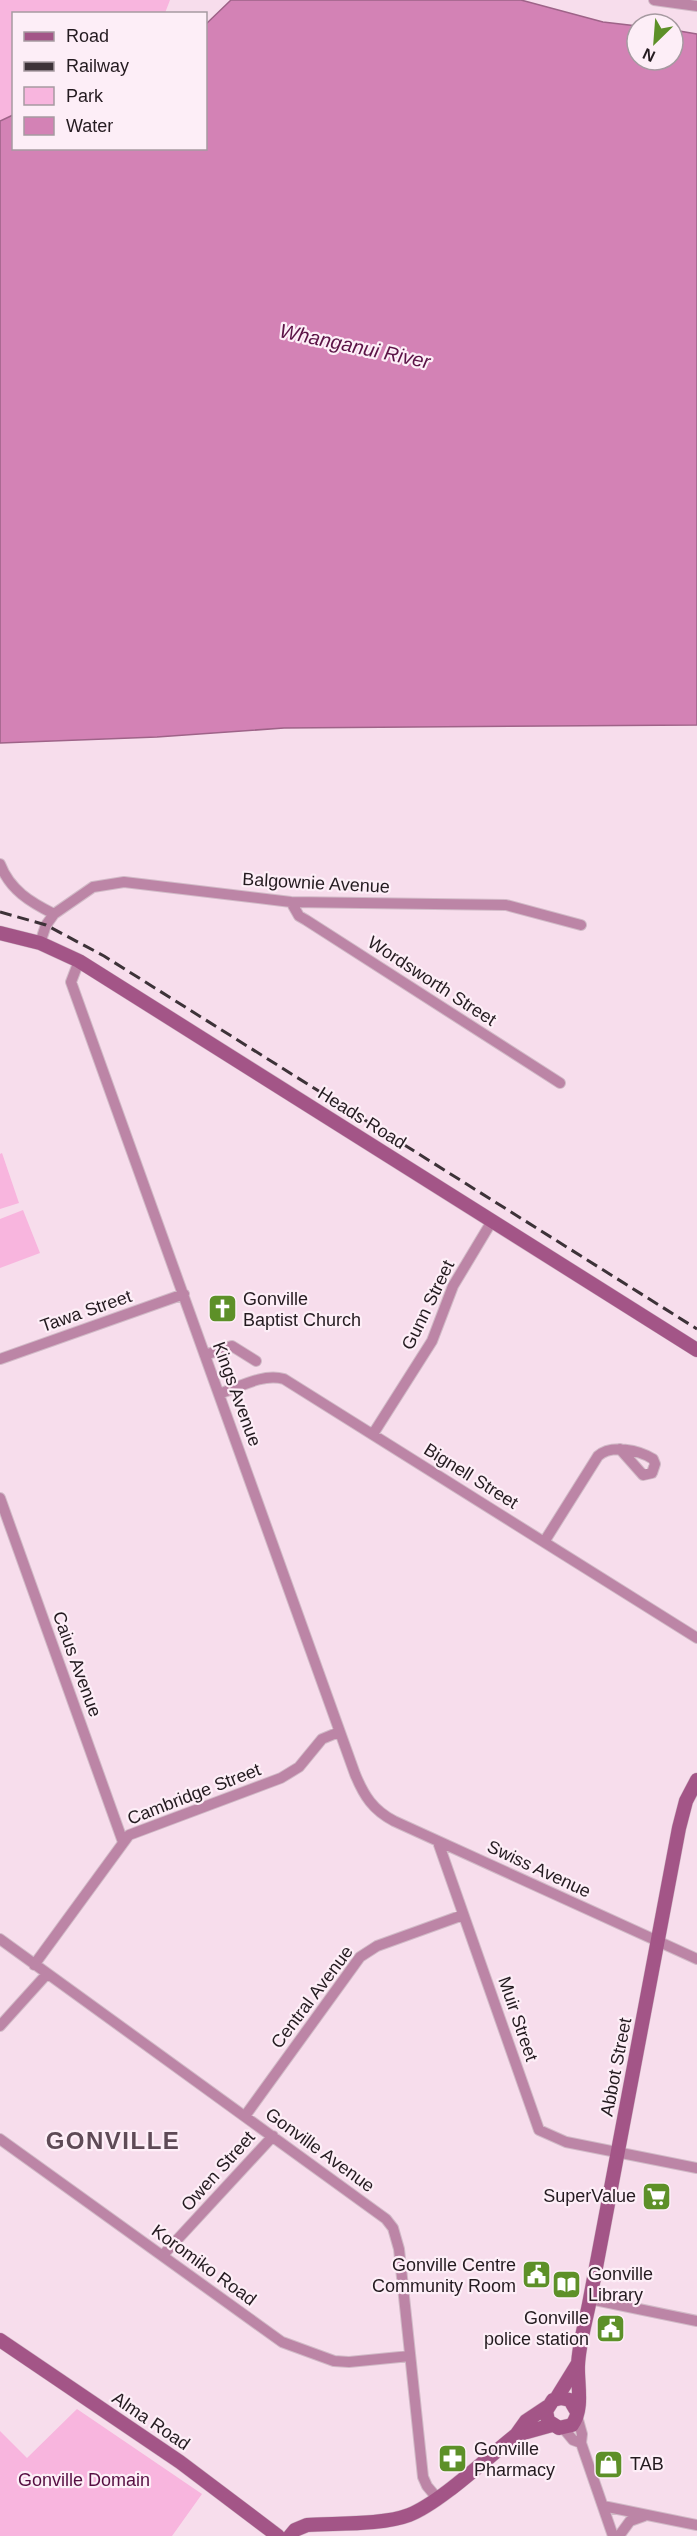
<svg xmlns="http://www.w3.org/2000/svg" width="697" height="2536" font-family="Arial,sans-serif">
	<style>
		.green { fill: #f8b5de }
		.water { fill: #d382b5; stroke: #9e6388; stroke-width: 1.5 }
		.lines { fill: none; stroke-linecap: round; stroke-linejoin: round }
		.street-casing { stroke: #d1bac7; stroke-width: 12 }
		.secondary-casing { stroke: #d1bac7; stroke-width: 15 }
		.street { stroke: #bc85a6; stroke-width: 10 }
		.secondary { stroke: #a35587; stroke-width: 14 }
		.rail { stroke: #3d3238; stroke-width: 3; stroke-dasharray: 12 6; stroke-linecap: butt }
		.labels { text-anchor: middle; stroke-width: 4.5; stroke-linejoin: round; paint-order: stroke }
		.street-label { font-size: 18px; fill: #241b20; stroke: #fdeef7 }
		.poi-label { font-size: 18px; fill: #241b20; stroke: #fdeef7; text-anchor: start }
		.park-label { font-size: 18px; fill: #560e42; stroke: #fdeef7 }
		.water-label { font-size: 20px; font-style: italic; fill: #5b1346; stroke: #fdeef7 }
		.district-label { font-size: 24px; font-weight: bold; letter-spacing: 1.5px; fill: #5e4a56; stroke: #fdeef7 }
	</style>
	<rect width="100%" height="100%" fill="#f7ddec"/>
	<path class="green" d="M 0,0 L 170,0 L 165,13 L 14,14 L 13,128 L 0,133 Z
		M 2,1153 L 19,1203 L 0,1209 L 0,1154 Z
		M 23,1210 L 40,1253 L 0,1268 L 0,1219 Z
		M 77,2409 L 202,2494 L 172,2536 L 0,2536 L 0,2431 L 27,2458 Z"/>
	<path class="water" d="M 231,0 L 521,0 L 603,22 L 637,26 L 637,60 L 673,60 L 673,30 L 697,34 L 697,725 L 284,728 L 157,737 L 0,743 L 0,121 L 13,115 L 14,148 L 206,148 L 206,24 Z"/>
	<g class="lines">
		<defs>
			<path id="street" d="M 654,0 L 697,6
				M 0,864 C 10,890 30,902 54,914
				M 291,902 L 299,916 L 306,920 L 560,1083
				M 40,943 L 46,925 L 54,914 L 93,887 L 124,882 L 291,902 L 506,905 L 581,925
				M 79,961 L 71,982 L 355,1774 C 364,1796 373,1810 394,1821 L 697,1959
				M 205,1355 L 232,1346 L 256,1361
				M 0,1359 L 184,1294
				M 219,1394 C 239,1387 263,1373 284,1379 L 697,1638
				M 373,1434 L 432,1341 L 453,1286 L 492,1221
				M 0,1498 L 123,1842
				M 544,1542 L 598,1456 C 611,1444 639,1450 653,1459 L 655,1464 L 652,1473 L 643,1475 L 620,1449
				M 438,1842 L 539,2130 L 566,2142 L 697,2168
				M 0,1939 L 386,2219 L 393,2228 L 399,2249 L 423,2477 L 427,2486 L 437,2498
				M 34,1965 L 129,1835 L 281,1778 L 299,1767 L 322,1739 L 339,1732
				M 0,2026 L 46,1975
				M 245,2116 L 360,1957 L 377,1946 L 463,1915
				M 0,2139 L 282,2342 L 334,2361 L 349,2362 L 410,2356
				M 163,2255 L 273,2136
				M 590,2299 L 697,2321
				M 577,2416 L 582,2434 L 581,2443 L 613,2536
				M 563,2428 L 573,2440 L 581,2443
				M 603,2506 L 697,2525
				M 619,2536 L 630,2521 L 644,2516"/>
			<path id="secondary" d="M 0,933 L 40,943 L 79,961 L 697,1350
				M 0,2340 L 180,2462 L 278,2536
				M 556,2399 L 577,2365
				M 577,2412 L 570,2400 L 561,2398 L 553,2400 L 546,2411 L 548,2421 L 559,2428 L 572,2425 C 584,2409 577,2383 578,2365 C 579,2343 586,2321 590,2299 L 679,1828 L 686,1801 L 697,1780
				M 516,2435 L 552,2425
				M 290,2536 L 295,2530 L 307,2525 C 336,2523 383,2525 409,2515 C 440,2503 488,2457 516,2435 L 526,2421 L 547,2407"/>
		</defs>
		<use href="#street" class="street-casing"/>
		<use href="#secondary" class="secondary-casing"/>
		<use href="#street" class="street"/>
		<use href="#secondary" class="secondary"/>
		<path class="rail" d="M 0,912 L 46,925 L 104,956 L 697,1329"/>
	</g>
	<defs>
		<symbol id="church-square" viewBox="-11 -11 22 22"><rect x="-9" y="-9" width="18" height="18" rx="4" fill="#5d9028" stroke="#fdeef7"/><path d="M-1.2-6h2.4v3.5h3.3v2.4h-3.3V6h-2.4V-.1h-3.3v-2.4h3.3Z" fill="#fff"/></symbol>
		<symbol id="supermarket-square" viewBox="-11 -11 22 22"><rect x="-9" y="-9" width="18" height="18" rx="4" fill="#5d9028" stroke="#fdeef7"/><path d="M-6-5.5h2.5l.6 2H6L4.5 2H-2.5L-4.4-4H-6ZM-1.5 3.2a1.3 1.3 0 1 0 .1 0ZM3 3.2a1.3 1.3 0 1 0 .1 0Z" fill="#fff"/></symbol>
		<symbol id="civic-square" viewBox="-11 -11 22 22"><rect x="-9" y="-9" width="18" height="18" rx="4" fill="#5d9028" stroke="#fdeef7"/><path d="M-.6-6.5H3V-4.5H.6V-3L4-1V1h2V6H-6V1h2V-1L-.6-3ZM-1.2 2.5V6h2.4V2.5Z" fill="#fff"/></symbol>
		<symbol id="library-square" viewBox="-11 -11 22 22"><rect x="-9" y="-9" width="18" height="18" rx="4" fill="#5d9028" stroke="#fdeef7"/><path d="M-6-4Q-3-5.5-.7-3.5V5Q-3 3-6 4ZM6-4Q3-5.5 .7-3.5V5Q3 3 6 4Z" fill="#fff"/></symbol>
		<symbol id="pharmacy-square" viewBox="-11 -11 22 22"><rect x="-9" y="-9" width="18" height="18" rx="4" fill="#5d9028" stroke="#fdeef7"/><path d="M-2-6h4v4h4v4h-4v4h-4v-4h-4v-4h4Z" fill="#fff"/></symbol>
		<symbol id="shop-square" viewBox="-11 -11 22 22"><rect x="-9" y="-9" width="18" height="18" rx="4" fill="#5d9028" stroke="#fdeef7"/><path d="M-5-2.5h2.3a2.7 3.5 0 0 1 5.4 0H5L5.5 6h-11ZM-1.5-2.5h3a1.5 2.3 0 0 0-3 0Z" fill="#fff"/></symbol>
	</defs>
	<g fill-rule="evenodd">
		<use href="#church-square" x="206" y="1292" width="33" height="33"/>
		<use href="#supermarket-square" x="640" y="2180" width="33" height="33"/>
		<use href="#civic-square" x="520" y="2258" width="33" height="33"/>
		<use href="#library-square" x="550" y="2268" width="33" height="33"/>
		<use href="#civic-square" x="594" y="2312" width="33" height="33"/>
		<use href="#pharmacy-square" x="436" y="2442" width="33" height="33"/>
		<use href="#shop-square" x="592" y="2448" width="33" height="33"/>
	</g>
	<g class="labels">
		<g class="street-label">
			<text transform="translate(316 883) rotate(3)" y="6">Balgownie Avenue</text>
			<text transform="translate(432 981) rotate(33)" y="6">Wordsworth Street</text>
			<text transform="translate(362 1118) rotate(32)" y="6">Heads Road</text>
			<text transform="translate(428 1305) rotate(-64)" y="6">Gunn Street</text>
			<text transform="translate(86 1311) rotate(-19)" y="6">Tawa Street</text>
			<text transform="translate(237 1394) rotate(70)" y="6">Kings Avenue</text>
			<text transform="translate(471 1476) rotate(32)" y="6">Bignell Street</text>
			<text transform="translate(77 1664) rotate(70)" y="6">Caius Avenue</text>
			<text transform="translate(194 1794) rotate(-21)" y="6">Cambridge Street</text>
			<text transform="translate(539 1869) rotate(25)" y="6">Swiss Avenue</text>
			<text transform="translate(312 1997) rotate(-53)" y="6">Central Avenue</text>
			<text transform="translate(518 2019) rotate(71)" y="6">Muir Street</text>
			<text transform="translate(616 2067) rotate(-79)" y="6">Abbot Street</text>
			<text transform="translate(320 2150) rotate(36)" y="6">Gonville Avenue</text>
			<text transform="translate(218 2171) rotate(-48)" y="6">Owen Street</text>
			<text transform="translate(204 2265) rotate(36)" y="6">Koromiko Road</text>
			<text transform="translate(151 2421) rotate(34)" y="6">Alma Road</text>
		</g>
		<g class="poi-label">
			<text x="243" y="1305">Gonville<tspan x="243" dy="21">Baptist Church</tspan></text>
			<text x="636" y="2202" text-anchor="end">SuperValue</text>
			<text x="516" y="2271" text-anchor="end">Gonville Centre<tspan x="516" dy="21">Community Room</tspan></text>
			<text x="588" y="2280">Gonville<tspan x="588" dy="21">Library</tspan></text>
			<text x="589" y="2324" text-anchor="end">Gonville<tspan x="589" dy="21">police station</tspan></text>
			<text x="474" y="2455">Gonville<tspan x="474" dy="21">Pharmacy</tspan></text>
			<text x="630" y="2470">TAB</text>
		</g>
		<g class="park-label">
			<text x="84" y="2486">Gonville Domain</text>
		</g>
		<g class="water-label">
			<text transform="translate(355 346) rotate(12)" y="7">Whanganui River</text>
		</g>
		<g class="district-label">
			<text x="113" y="2149">GONVILLE</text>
		</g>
	</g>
	<rect x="12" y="12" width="195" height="138" fill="#fdeef7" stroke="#a69aa1" stroke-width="1.5"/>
	<rect x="24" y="32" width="30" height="9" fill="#a35587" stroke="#a69aa1" stroke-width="1.5"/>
	<text x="66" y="42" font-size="18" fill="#241b20">Road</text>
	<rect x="24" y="62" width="30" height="9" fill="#3d3238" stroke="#a69aa1" stroke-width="1.5"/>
	<text x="66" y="72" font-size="18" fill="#241b20">Railway</text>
	<rect x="24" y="87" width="30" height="18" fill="#f8b5de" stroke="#a69aa1" stroke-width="1.5"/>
	<text x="66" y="102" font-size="18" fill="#241b20">Park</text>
	<rect x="24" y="117" width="30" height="18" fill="#d382b5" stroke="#a69aa1" stroke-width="1.5"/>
	<text x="66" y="132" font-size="18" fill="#241b20">Water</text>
	<g transform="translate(655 42) rotate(205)"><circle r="28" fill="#fdeef7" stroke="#a69aa1" stroke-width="1.5"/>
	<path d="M0-4.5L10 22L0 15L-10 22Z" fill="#5d9028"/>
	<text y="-9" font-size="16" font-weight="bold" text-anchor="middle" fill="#241b20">N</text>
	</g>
</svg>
